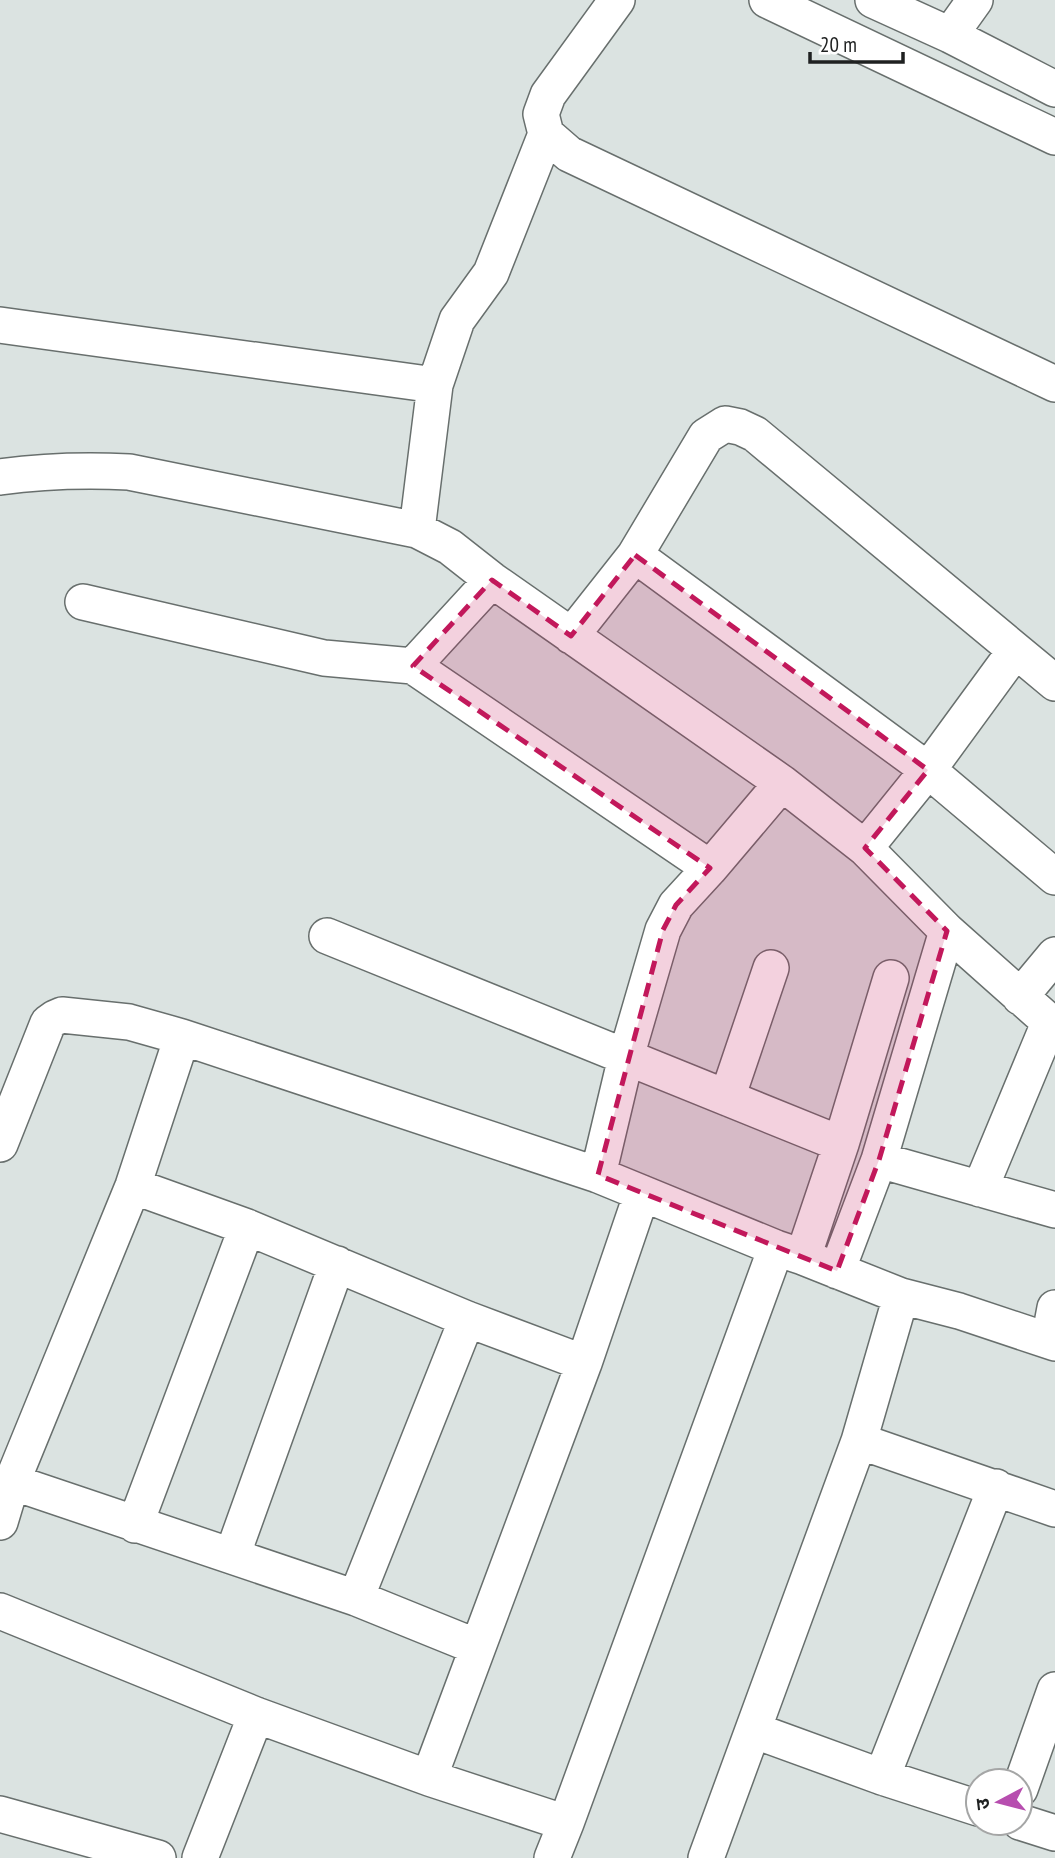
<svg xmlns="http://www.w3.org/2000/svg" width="1055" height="1858" font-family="'PT Sans Narrow','Noto Sans Devanagari',sans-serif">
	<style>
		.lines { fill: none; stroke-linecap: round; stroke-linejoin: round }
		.minor-casing { stroke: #686f6d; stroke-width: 38 }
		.minor { stroke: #fff; stroke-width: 35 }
		.marked { fill: #c2185b; fill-opacity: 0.2; stroke: #c2185b; stroke-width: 5; stroke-dasharray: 14 9; stroke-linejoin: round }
	</style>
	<rect width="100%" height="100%" fill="#dbe3e1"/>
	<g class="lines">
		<defs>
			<path id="minor" d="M 617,0 L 548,95 L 541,114 L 546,134 L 569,154 L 1055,384
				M 767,0 L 1055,137
				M 873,0 L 950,35 L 1055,89
				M 950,35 L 975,0
				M 0,325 L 435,385
				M 0,477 C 43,471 85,470 129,472 L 417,530 L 450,547 L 492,580 L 782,783 L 865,848 L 947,931 L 1055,1027
				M 417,530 L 435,385 L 457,320 L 491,273 L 546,134
				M 635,555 L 928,770 L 1055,877
				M 83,602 L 324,658 L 413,666 L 710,868
				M 571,636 L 635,555 L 706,436 L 725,424 L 740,427 L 755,434 L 1055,683
				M 413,666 L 492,580
				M 865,848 L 928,770 L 1015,651
				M 327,936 L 841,1144
				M 1020,997 L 1055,955
				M 727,1098 L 771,968
				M 0,1144 L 48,1023 L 55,1018 L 62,1015 L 129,1022 L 182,1037 L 598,1175 L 776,1248 L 803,1257 L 901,1296 L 959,1311 L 1055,1343
				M 879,1160 L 1055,1210
				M 598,1175 L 626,1057 L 663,930 L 676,905 L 710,868 L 782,783
				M 133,1186 L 247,1227 L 467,1319 L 584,1363
				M 980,1189 L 1049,1023
				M 803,1257 L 841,1144 L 891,978
				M 837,1271 L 879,1160 L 947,931
				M 1049,1340 L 1055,1308
				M 859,1441 L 1055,1509
				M 12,1482 L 356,1598 L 477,1647
				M 0,1522 L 12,1482 L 133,1186 L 182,1037
				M 135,1525 L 247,1227
				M 232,1556 L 337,1264
				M 356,1598 L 467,1319
				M 0,1611 L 256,1715 L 429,1778 L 566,1823
				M 753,1730 L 882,1777 L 978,1808
				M 882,1777 L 996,1487
				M 429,1778 L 584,1363 L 642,1193
				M 1020,1789 L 1055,1690
				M 0,1814 L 158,1858
				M 1020,1822 L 1055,1833
				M 200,1858 L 256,1715
				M 552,1858 L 566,1823 L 776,1248
				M 706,1858 L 859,1441 L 901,1296"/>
		</defs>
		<use href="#minor" class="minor-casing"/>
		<use href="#minor" class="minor"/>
	</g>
	<path class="marked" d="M 635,555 L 928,770 L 865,848 L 947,931 L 879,1160 L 837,1271 L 598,1175 L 663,930 L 676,905 L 710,868 L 413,666 L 492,580 L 571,636 Z"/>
	<g transform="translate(999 1802) rotate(263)"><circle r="33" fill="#ffffff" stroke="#a5a6a6" stroke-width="2"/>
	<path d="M0-5L12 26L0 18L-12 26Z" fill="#b74eaf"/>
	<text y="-10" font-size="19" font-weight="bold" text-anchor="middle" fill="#1f2121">उ</text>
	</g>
	<path d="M810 52v10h93v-10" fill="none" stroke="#1f2121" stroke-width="3.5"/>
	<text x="820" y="52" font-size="21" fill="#1f2121" stroke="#ffffff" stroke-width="5" paint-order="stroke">20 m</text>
</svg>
